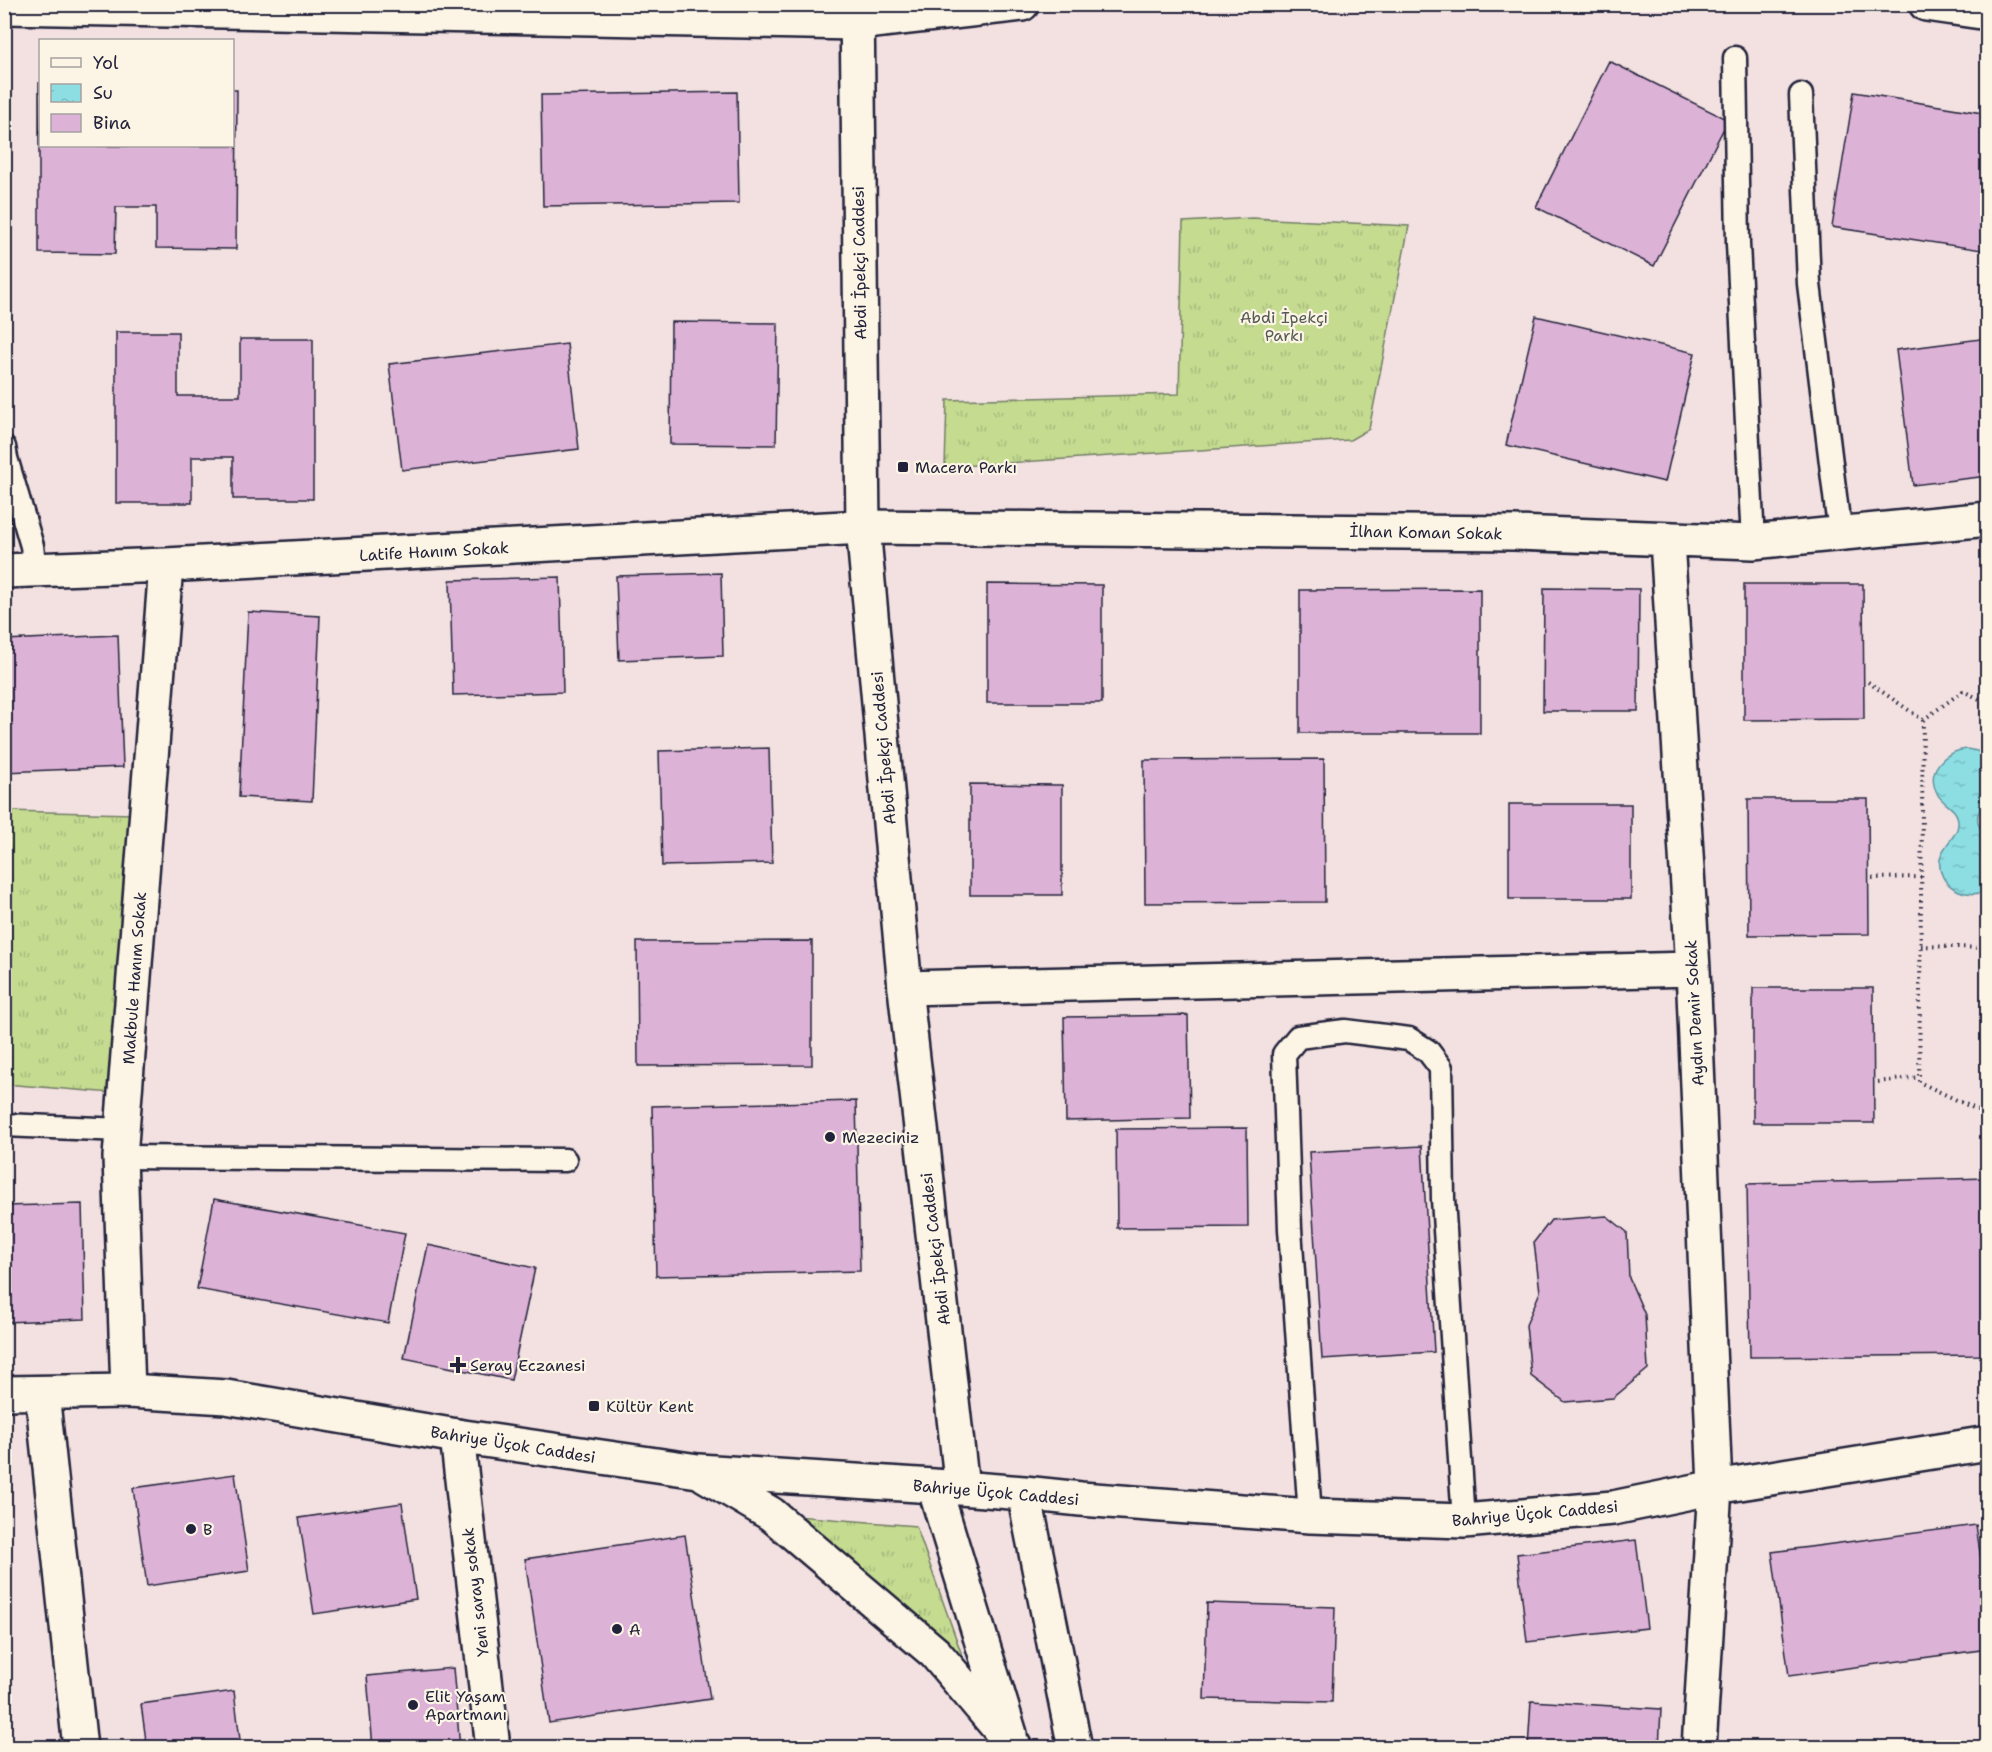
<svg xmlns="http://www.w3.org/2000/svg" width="1992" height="1752" font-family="'Shantell Sans',sans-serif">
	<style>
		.grass { fill: url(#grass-tufts); stroke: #737e66; stroke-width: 1.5 }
		.water { fill: url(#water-ripples); stroke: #62939f; stroke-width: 1.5 }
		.building { fill: #ddb2d7; stroke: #22223b; stroke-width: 1.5 }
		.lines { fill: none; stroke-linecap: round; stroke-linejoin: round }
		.service-casing { stroke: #22223b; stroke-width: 27 }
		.minor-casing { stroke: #22223b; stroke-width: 38 }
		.secondary-casing { stroke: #22223b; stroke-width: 38 }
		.path { stroke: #22223b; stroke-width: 4; stroke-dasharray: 1.5 4.5; stroke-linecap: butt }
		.service { stroke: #fcf5e5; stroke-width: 22 }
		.minor { stroke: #fcf5e5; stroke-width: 33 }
		.secondary { stroke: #fcf5e5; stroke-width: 33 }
		.poi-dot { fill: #22223b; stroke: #fcf5e5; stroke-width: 2 }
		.labels { text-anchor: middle; stroke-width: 4.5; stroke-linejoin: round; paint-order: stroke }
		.street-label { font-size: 16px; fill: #22223b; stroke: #fcf5e5 }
		.park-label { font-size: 16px; fill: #535a54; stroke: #fcf5e5 }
		.poi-label { font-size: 16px; fill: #22223b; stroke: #fcf5e5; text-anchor: start }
	</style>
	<defs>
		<pattern id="grass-tufts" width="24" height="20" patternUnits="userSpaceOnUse" patternTransform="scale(1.5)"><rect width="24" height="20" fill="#c4db90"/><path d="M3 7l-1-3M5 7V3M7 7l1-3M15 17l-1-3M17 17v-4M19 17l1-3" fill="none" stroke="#a8bc7d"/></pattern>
		<pattern id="water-ripples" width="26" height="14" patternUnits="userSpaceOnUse" patternTransform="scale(1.5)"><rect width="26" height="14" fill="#8cdee2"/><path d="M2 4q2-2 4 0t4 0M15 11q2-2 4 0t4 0" fill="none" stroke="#78bec3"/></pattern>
	</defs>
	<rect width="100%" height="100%" fill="#f3e1e1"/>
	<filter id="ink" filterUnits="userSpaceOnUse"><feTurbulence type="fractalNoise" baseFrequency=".0167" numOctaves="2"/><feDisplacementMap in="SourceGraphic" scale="12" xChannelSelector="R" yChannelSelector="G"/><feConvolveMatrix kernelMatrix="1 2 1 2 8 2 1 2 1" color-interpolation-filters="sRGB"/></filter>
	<g filter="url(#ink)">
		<path class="grass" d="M 1252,218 L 1409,226 L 1369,429 L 1350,440 L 945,467 L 947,400 L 1179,394 L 1183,222 Z
			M 5,811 L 132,814 L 112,1093 L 5,1084 Z
			M 796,1516 L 916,1526 L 968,1672 L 863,1568 Z"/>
		<path class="water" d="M 1967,749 L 1977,751 L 1988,759 L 1987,800 C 1975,811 1974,825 1987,836 L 1987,891 C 1966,900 1936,886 1940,859 C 1942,845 1959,836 1958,822 C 1958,807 1942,805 1937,793 C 1925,770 1945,751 1967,749 Z"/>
		<path class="building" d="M 1609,61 L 1728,120 L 1654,266 L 1536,207 Z
			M 39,82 L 40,146 L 232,146 L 232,90 L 237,90 L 236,249 L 156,248 L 156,207 L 116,207 L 115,254 L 39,253 Z
			M 737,92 L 739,203 L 543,206 L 541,95 Z
			M 1854,92 L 1988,114 L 1988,251 L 1832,227 Z
			M 1536,316 L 1695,353 L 1665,482 L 1506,445 Z
			M 671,322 L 778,323 L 776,445 L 670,444 Z
			M 116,332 L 178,332 L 178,396 L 240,396 L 240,339 L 313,339 L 313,499 L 233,499 L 233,457 L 192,457 L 192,503 L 116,503 Z
			M 1988,338 L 1988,476 L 1913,485 L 1896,350 Z
			M 567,344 L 579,449 L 402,470 L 389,364 Z
			M 721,573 L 723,656 L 619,660 L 616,576 Z
			M 560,577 L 563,692 L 453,695 L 450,580 Z
			M 987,584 L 1102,585 L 1102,703 L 987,703 Z
			M 1744,584 L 1863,584 L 1864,719 L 1744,720 Z
			M 1544,588 L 1639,589 L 1638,711 L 1543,711 Z
			M 1480,589 L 1480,733 L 1300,733 L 1300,590 Z
			M 248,612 L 320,616 L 312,801 L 239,797 Z
			M 118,635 L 123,767 L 4,772 L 4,640 Z
			M 769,748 L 772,863 L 662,866 L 659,751 Z
			M 1324,759 L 1325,902 L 1145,903 L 1144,760 Z
			M 970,784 L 1062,785 L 1062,895 L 970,895 Z
			M 1748,799 L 1868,799 L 1869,934 L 1749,935 Z
			M 1509,804 L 1631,804 L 1631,899 L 1509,899 Z
			M 812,941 L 812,1065 L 638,1066 L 637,942 Z
			M 1753,988 L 1873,988 L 1874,1123 L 1753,1123 Z
			M 1188,1015 L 1190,1118 L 1066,1121 L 1064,1017 Z
			M 856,1101 L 860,1271 L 656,1276 L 652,1106 Z
			M 1247,1128 L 1248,1227 L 1117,1228 L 1116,1129 Z
			M 1422,1146 L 1434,1352 L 1322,1359 L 1309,1152 Z
			M 1988,1178 L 1988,1355 L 1750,1357 L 1747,1184 Z
			M 214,1199 L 405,1233 L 388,1323 L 197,1289 Z
			M 82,1204 L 85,1319 L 4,1322 L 4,1206 Z
			M 1607,1216 L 1627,1232 L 1629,1278 L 1645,1315 L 1648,1369 L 1613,1398 L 1565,1402 L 1531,1376 L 1526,1325 L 1540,1292 L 1534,1242 L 1551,1220 Z
			M 428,1245 L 535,1268 L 511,1380 L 404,1358 Z
			M 235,1474 L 249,1571 L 147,1586 L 133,1488 Z
			M 4,1483 L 8,1559 L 4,1559 Z
			M 402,1503 L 416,1599 L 314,1614 L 299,1518 Z
			M 1976,1525 L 1988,1608 L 1988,1649 L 1789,1676 L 1772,1552 Z
			M 685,1535 L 710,1699 L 549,1723 L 525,1559 Z
			M 1636,1540 L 1647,1628 L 1527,1642 L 1517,1554 Z
			M 1207,1603 L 1335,1607 L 1332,1702 L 1204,1699 Z
			M 453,1668 L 460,1748 L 373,1748 L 367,1676 Z
			M 234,1691 L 241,1748 L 147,1748 L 141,1704 Z
			M 1531,1701 L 1661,1709 L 1659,1748 L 1528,1748 Z
			M 896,1741 L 897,1748 L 858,1748 Z"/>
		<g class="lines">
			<defs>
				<path id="service" d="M 1735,58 L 1738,244 L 1753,542
					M 1801,95 L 1809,284 L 1837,512 L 1843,533
					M 4,447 L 6,458 L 32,546 L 35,570
					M 4,1125 L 122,1130
					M 120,1157 L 565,1160
					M 1310,1516 L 1290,1229 L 1284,1054 L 1298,1037 L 1345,1031 L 1409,1039 L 1428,1051 L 1441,1068 L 1443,1199 L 1464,1521"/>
				<path id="minor" d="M 1926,4 L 1988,13
					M 4,7 L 856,23 L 1022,4
					M 1667,540 L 1693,969 L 1715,1487 L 1699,1748
					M 4,571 L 166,565 L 863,527 L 1514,533 L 1753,542 L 1988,519
					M 905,988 L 1693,969
					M 128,1391 L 120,1157 L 166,565
					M 42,1393 L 80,1748
					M 457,1436 L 493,1748"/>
				<path id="secondary" d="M 857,4 L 863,527 L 905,988 L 962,1488
					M 4,1393 L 128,1391 L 226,1397 L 457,1436 L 698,1471 L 934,1486 L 1024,1493 L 1081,1499 L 1310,1516 L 1464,1521 L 1613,1508 L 1715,1487 L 1988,1443
					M 705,1475 L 771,1514 L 935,1653 L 1014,1746
					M 934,1486 L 1010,1734
					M 1024,1493 L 1075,1748"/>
			</defs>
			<use href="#service" class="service-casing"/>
			<use href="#minor" class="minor-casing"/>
			<use href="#secondary" class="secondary-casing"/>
			<path class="path" d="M 1868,682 L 1923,720
				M 1923,720 L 1919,1082 L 1988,1115
				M 1923,720 L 1963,691 L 1988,703
				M 1872,878 L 1921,877
				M 1921,946 L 1988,948
				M 1878,1082 L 1919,1077"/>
			<use href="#service" class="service"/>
			<use href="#minor" class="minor"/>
			<use href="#secondary" class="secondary"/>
		</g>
	</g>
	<g class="poi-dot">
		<rect x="897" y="461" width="12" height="12" rx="3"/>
		<circle cx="830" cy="1137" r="6"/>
		<path d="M455 1356h6v6h6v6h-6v6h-6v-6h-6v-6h6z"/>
		<rect x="588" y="1400" width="12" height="12" rx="3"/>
		<circle cx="191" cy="1529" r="6"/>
		<circle cx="617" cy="1629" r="6"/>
		<circle cx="413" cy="1705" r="6"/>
	</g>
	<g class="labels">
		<g class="street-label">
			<text transform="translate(859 263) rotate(-91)" y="6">Abdi İpekçi Caddesi</text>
			<text transform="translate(1426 532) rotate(1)" y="6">İlhan Koman Sokak</text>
			<text transform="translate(434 551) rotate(-3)" y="6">Latife Hanım Sokak</text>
			<text transform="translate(883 748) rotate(-95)" y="6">Abdi İpekçi Caddesi</text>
			<text transform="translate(134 978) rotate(-86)" y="6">Makbule Hanım Sokak</text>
			<text transform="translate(1694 1013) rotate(-93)" y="6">Aydın Demir Sokak</text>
			<text transform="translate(935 1249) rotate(-97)" y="6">Abdi İpekçi Caddesi</text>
			<text transform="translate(513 1444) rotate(9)" y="6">Bahriye Üçok Caddesi</text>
			<text transform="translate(996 1492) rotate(5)" y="6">Bahriye Üçok Caddesi</text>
			<text transform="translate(1535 1513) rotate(-5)" y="6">Bahriye Üçok Caddesi</text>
			<text transform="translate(475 1592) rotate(-97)" y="6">Yeni saray sokak</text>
		</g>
		<g class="park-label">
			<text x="1284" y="323">Abdi İpekçi<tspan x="1284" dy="18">Parkı</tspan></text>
		</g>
		<g class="poi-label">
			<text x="915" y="473">Macera Parkı</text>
			<text x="842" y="1143">Mezeciniz</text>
			<text x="470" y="1371">Seray Eczanesi</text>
			<text x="606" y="1412">Kültür Kent</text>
			<text x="203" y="1535">B</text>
			<text x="629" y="1635">A</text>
			<text x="425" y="1702">Elit Yaşam<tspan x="425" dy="18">Apartmanı</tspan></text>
		</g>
	</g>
	<rect width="1992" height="1752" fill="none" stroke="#fcf5e5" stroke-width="24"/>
	<rect x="12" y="12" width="1968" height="1728" fill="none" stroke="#22223b" stroke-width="2" filter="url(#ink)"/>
	<rect x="39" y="39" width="195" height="108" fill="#fcf5e5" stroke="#a5a1a1" stroke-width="1.5"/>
	<rect x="51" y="58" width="30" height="9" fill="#fcf5e5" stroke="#a5a1a1" stroke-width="1.5"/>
	<text x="93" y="69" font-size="18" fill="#22223b">Yol</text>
	<rect x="51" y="84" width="30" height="18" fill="url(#water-ripples)" stroke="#a5a1a1" stroke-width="1.5"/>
	<text x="93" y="99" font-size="18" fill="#22223b">Su</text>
	<rect x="51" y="114" width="30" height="18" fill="#ddb2d7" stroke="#a5a1a1" stroke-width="1.5"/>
	<text x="93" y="129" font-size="18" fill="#22223b">Bina</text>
</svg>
